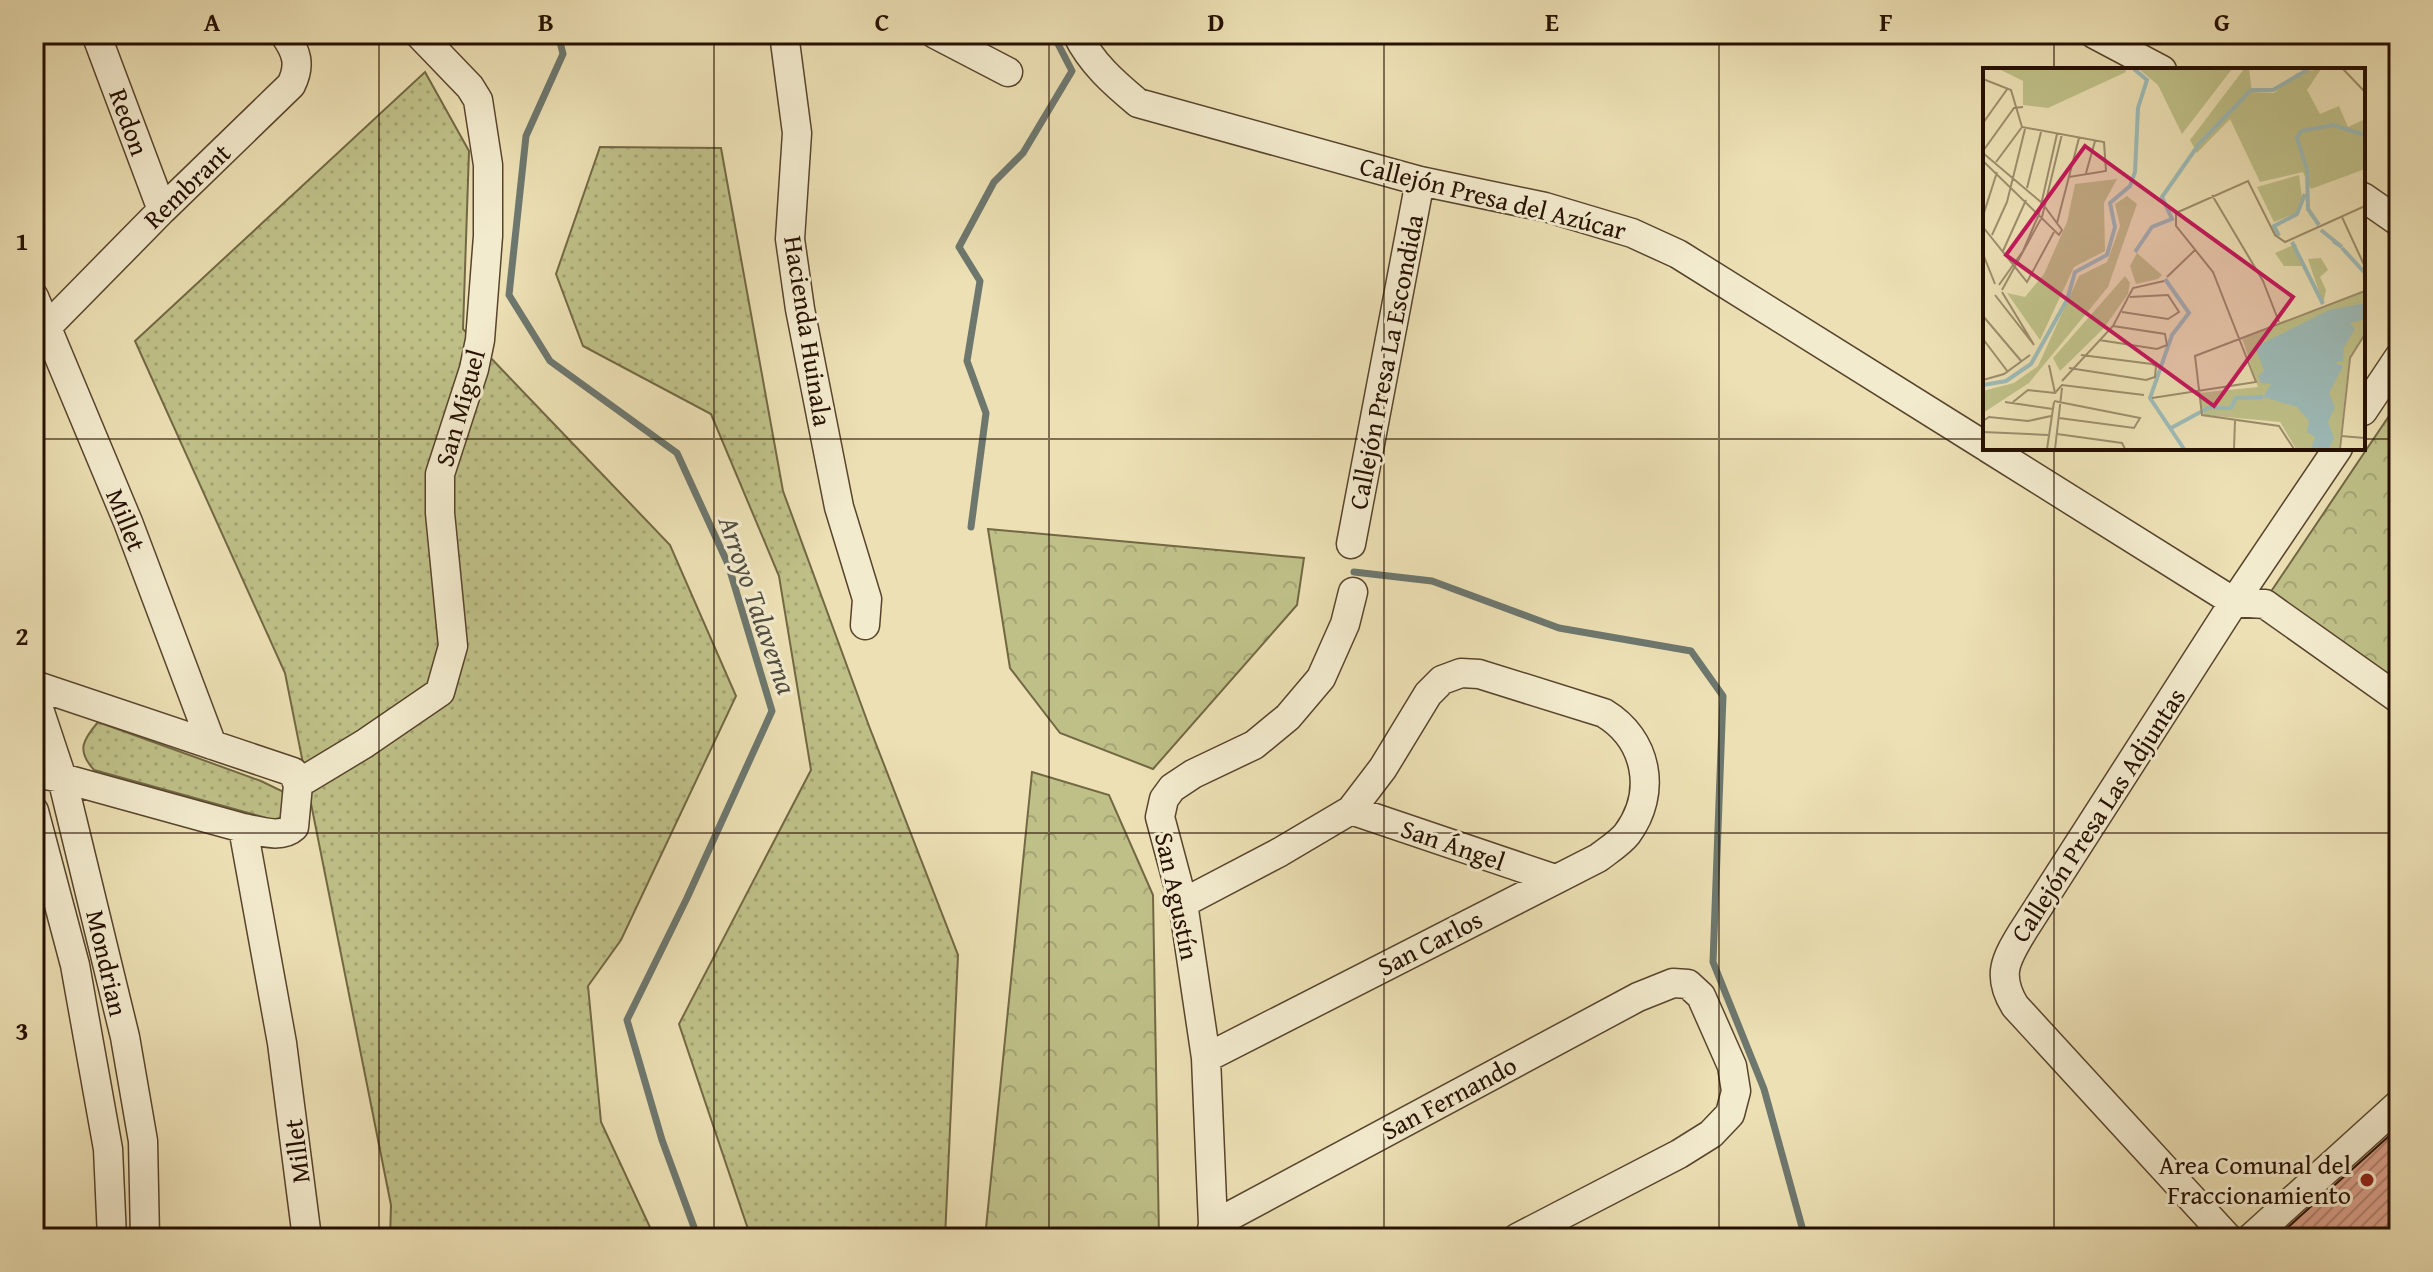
<svg xmlns="http://www.w3.org/2000/svg" width="2433" height="1272" font-family="'Gentium Book Plus',serif">
	<style>
		.grass { fill: url(#grass-dots); stroke: #726844; stroke-width: 2 }
		.park { fill: url(#park-crowns); stroke: #726844; stroke-width: 2 }
		.lines { fill: none; stroke-linecap: round; stroke-linejoin: round }
		.stream { stroke: #6d776e; stroke-width: 7 }
		.building { fill: url(#building-hatch); stroke: #261000; stroke-width: 2; filter: url(#shadow) }
		.minor-casing { stroke: #58442d; stroke-width: 31 }
		.minor { stroke: #f3ebce; stroke-width: 28 }
		.grid { fill: none; stroke: #261000; stroke-width: 2; stroke-opacity: 0.55 }
		.poi-dot { fill: #8f2418; stroke: #f3ebce; stroke-width: 3 }
		.labels { text-anchor: middle; stroke-width: 6; stroke-linejoin: round; paint-order: stroke }
		.street-label { font-size: 26px; fill: #261000; stroke: #f3ebce }
		.poi-label { font-size: 26px; fill: #261000; stroke: #f3ebce; text-anchor: end }
		.water-label { font-size: 28px; font-style: italic; fill: #504c40; stroke: #f3ebce }
		.inset-river { fill: none; stroke: #9dbbb8; stroke-width: 4 }
		.inset-road { fill: none; stroke: #9d8d6c; stroke-width: 2 }
		.view { fill: #c2185b; fill-opacity: 0.15; stroke: #c2185b; stroke-width: 4 }
		.inset-edge { fill: none; stroke: #261000; stroke-width: 4 }
		.neatline { fill: none; stroke: #261000; stroke-width: 3 }
		.grid-label { font-size: 26px; text-anchor: middle; font-weight: bold; fill: #261000 }
	</style>
	<defs>
		<pattern id="grass-dots" width="8" height="8" patternUnits="userSpaceOnUse" patternTransform="scale(2)"><rect width="8" height="8" fill="#bfc088"/><path d="M2 2h.1M6 6h.1" fill="none" stroke="#a4a474" stroke-width="1.8" stroke-linecap="round"/></pattern>
		<pattern id="park-crowns" width="20" height="18" patternUnits="userSpaceOnUse" patternTransform="scale(2)"><rect width="20" height="18" fill="#bfc088"/><path d="M2 6a3 3 0 1 1 6 0M12 15a3 3 0 1 1 6 0" fill="none" stroke="#a4a474"/></pattern>
		<pattern id="building-hatch" width="6" height="6" patternUnits="userSpaceOnUse" patternTransform="scale(2)"><rect width="6" height="6" fill="#dca18c"/><path d="M-1 1l2-2M0 6l6-6M5 7l2-2" fill="none" stroke="#b28270"/></pattern>
		<filter id="shadow"><feDropShadow dx="-7" dy="7" stdDeviation="4" flood-color="#0004"/></filter>
	</defs>
	<rect width="100%" height="100%" fill="#ece0b4"/>
	<filter id="stains"><feTurbulence type="fractalNoise" baseFrequency=".0025" numOctaves="4"/><feColorMatrix values="0 0 0 0 .2 0 0 0 0 .09 0 0 0 0 .02 0 0 0 .5 -.17"/></filter>
	<radialGradient id="worn" r=".72"><stop offset=".6" stop-color="#630" stop-opacity="0"/><stop offset="1" stop-color="#630" stop-opacity=".3"/></radialGradient>
	<path class="grass" d="M 425,72 L 469,151 L 463,329 L 670,545 L 736,696 L 621,940 L 588,986 L 601,1122 L 655,1238 L 390,1238 L 391,1205 L 285,673 L 135,341 Z
		M 600,147 L 721,148 L 783,491 L 869,726 L 958,955 L 945,1238 L 751,1238 L 679,1024 L 811,770 L 779,576 L 711,414 L 583,346 L 556,274 Z
		M 98,722 L 261,781 L 286,793 L 285,816 L 274,820 L 94,770 C 76,750 83,740 98,722 Z"/>
	<path class="park" d="M 2399,401 L 2399,688 L 2270,593 Z
		M 988,529 L 1304,558 L 1297,605 L 1153,769 L 1060,733 L 1010,668 Z
		M 1032,772 L 1109,795 L 1153,895 L 1159,1238 L 985,1238 Z"/>
	<g class="lines">
		<path class="stream" d="M 558,34 L 563,54 L 526,136 L 509,295 L 550,361 L 677,453 L 728,564 L 772,711 L 687,898 L 627,1020 L 662,1140 L 698,1238
			M 971,527 L 986,413 L 967,361 L 980,281 L 959,247 L 994,182 L 1023,153 L 1072,71 L 1057,42 L 1047,34
			M 1354,572 L 1432,581 L 1559,628 L 1691,651 L 1723,696 L 1713,962 L 1764,1089 L 1805,1238"/>
	</g>
	<path class="building" d="M 2399,1127 L 2399,1238 L 2276,1238 Z"/>
	<g class="lines">
		<defs>
			<path id="minor" d="M 96,34 L 162,210
				M 784,34 L 797,133 L 790,239 L 800,309 L 839,507 L 867,599 L 865,625
				M 935,34 L 1008,72
				M 1077,34 C 1091,63 1114,83 1138,103 L 1420,181 L 1545,207 L 1632,233 L 1678,254 L 1985,446
				M 2094,34 L 2162,70
				M 2363,197 L 2399,222
				M 34,297 L 128,522 L 212,745
				M 46,328 L 162,210 L 291,85 C 301,65 297,52 284,34
				M 2363,411 L 2399,357
				M 1988,448 L 2234,602 L 2265,604 L 2399,699
				M 1351,544 L 1420,181
				M 34,685 L 293,772 L 298,785 L 294,827 C 281,839 260,831 243,828 L 62,778 L 34,773
				M 34,694 L 62,778 L 125,1037 L 143,1141 L 145,1238
				M 306,779 L 364,744 L 440,692 L 453,646 L 440,513 L 440,474 L 474,369 L 480,340 L 488,236 L 488,165 L 478,100 L 470,87 L 419,34
				M 1351,810 L 1555,879
				M 34,811 L 75,965 L 108,1149 L 112,1238
				M 243,828 L 282,1043 L 307,1238
				M 1183,903 L 1280,852 L 1351,810 L 1383,768 L 1428,694 L 1442,680 L 1461,673 L 1479,674 L 1604,713 C 1647,739 1658,792 1627,834 C 1620,843 1607,851 1598,858 L 1206,1058
				M 1213,1225 L 1638,997 L 1673,983 L 1688,984 L 1701,996 L 1732,1066 L 1736,1091 L 1730,1114 L 1711,1134 L 1679,1154 L 1517,1238
				M 1210,1238 L 1213,1225 L 1206,1058 L 1183,903 L 1160,817 L 1164,799 L 1172,788 L 1193,774 L 1254,745 L 1288,717 L 1321,678 L 1345,624 L 1353,592
				M 2228,1238 L 2015,1006 C 1996,975 2006,959 2023,931 L 2234,602 L 2338,448
				M 2251,1238 L 2399,1104"/>
		</defs>
		<use href="#minor" class="minor-casing"/>
		<use href="#minor" class="minor"/>
	</g>
	<path class="grid" d="M 379,34 L 379,1238M 714,34 L 714,1238M 1049,34 L 1049,1238M 1384,34 L 1384,1238M 1719,34 L 1719,1238M 2054,34 L 2054,70M 34,439 L 1985,439M 2363,439 L 2399,439M 2054,448 L 2054,1238M 34,833 L 2399,833"/>
	<circle class="poi-dot" cx="2367" cy="1180" r="8"/>
	<g class="labels">
		<g class="street-label">
			<text transform="translate(129 122) rotate(70)" y="9">Redon</text>
			<text transform="translate(187 186) rotate(-44)" y="9">Rembrant</text>
			<text transform="translate(1493 198) rotate(14)" y="9">Callejón Presa del Azúcar</text>
			<text transform="translate(808 331) rotate(81)" y="9">Hacienda Huinala</text>
			<text transform="translate(1386 362) rotate(-79)" y="9">Callejón Presa La Escondida</text>
			<text transform="translate(460 408) rotate(-74)" y="9">San Miguel</text>
			<text transform="translate(126 520) rotate(68)" y="9">Millet</text>
			<text transform="translate(2098 815) rotate(-57)" y="9">Callejón Presa Las Adjuntas</text>
			<text transform="translate(1453 845) rotate(19)" y="9">San Ángel</text>
			<text transform="translate(1177 896) rotate(78)" y="9">San Agustín</text>
			<text transform="translate(1430 943) rotate(-27)" y="9">San Carlos</text>
			<text transform="translate(107 963) rotate(77)" y="9">Mondrian</text>
			<text transform="translate(1449 1098) rotate(-28)" y="9">San Fernando</text>
			<text transform="translate(297 1151) rotate(-97)" y="9">Millet</text>
		</g>
		<g class="poi-label">
			<text x="2351" y="1174">Area Comunal del<tspan x="2351" dy="30">Fraccionamiento</tspan></text>
		</g>
		<g class="water-label">
			<text transform="translate(758 605) rotate(71)" y="10">Arroyo Talaverna</text>
		</g>
	</g>
	<g transform="translate(1983 68)">
		<rect width="382" height="382" fill="#ece0b4"/>
		<path d="M 16,1 L 142,1 L 143,4 L 65,40 L 40,37 L 40,13 ZM 156,1 L 249,1 L 199,66 L 175,17 ZM 261,1 L 266,1 L 269,24 L 291,25 L 314,5 L 338,1 L 324,22 L 337,46 L 356,38 L 365,59 L 380,52 L 382,101 L 328,121 L 320,104 L 277,114 L 247,51 L 214,85 L 207,72 ZM 134,111 L 121,135 L 122,183 L 91,199 L 57,272 L 24,225 L 42,229 L 61,206 L 84,154 L 92,116 ZM 144,128 L 154,136 L 125,219 L 46,315 L 0,345 L 0,323 L 31,315 L 55,298 L 96,208 L 124,194 L 137,158 L 132,136 Z" fill="#bfc088"/>
		<path d="M 313,176 L 319,198 L 301,198 L 292,185 ZM 338,190 L 345,202 L 337,209 L 343,222 L 340,236 L 325,191 Z" fill="#bfc088"/>
		<path d="M 154,185 L 179,207 L 175,211 L 153,216 L 147,198 ZM 142,208 L 147,215 L 145,226 L 121,260 L 77,303 L 70,290 ZM 382,224 L 382,264 L 366,292 L 356,381 L 313,381 L 297,354 L 221,347 L 216,325 L 275,319 L 259,270 Z" fill="#bfc088"/>
		<path d="M 316,107 L 319,130 L 315,144 L 291,154 L 274,119 ZM 243,322 L 245,337 L 219,340 L 217,326 Z" fill="#bfc088"/>
		<path d="M 382,235 L 382,251 L 367,255 L 372,261 L 361,279 L 360,294 L 351,294 L 360,298 L 346,325 L 352,339 L 345,354 L 351,370 L 346,381 L 328,381 L 332,369 L 324,364 L 326,353 L 314,339 L 280,329 L 288,316 L 278,315 L 275,308 L 281,303 L 272,279 L 346,242 Z" fill="#9dbbb8"/>
		<path class="inset-river" d="M 336,157 L 325,141 L 324,102 L 314,70 L 318,63 L 350,57 L 382,67M 338,162 L 359,179 L 350,173M 296,168 L 291,158 L 314,146 L 322,126M 309,174 L 340,236M 359,180 L 382,205M 152,184 L 169,159 L 189,151 L 179,129 L 216,76 L 268,22 L 290,22 L 326,1M 182,211 L 206,245 L 189,267 L 167,330 L 201,381M 0,317 L 23,313 L 48,296 L 84,232 L 92,204 L 124,187 L 132,159 L 127,135 L 147,118 L 152,104 L 155,40 L 164,12 L 151,1M 188,360 L 225,340 L 248,340 L 253,330 L 280,329"/>
		<path class="inset-road" d="M 360,1 L 382,24M 0,11 L 28,22 L 39,59 L 121,74 L 123,103 L 86,109M 0,55 L 25,20M 0,83 L 31,40 L 40,39M 0,85 L 59,135 L 79,162 L 76,167 L 0,93M 13,94 L 39,59M 103,105 L 112,73M 44,120 L 58,64M 229,127 L 280,213 L 296,254M 0,148 L 14,104M 359,149 L 382,199M 74,155 L 96,70M 0,159 L 44,214 L 71,164M 9,167 L 24,134 L 42,61M 20,183 L 43,132M 0,186 L 12,216M 184,209 L 212,182M 16,217 L 40,183 L 56,146 L 74,66M 19,222 L 59,149 L 79,66M 12,227 L 51,277 L 19,224M 139,244 L 185,251 L 196,244 L 185,227 L 147,229M 0,248 L 39,294M 0,271 L 25,304M 116,272 L 174,281 L 184,277 L 182,266 L 130,258M 66,297 L 72,325M 86,300 L 163,312 L 172,309 L 173,298 L 169,296 L 98,287M 0,312 L 21,306 L 47,287M 79,313 L 130,258 L 150,220 L 181,213M 169,330 L 273,314 L 230,204 L 193,158 L 193,145 L 265,113 L 292,167 L 302,174 L 382,138M 71,333 L 157,350 L 151,360 L 76,350M 22,334 L 70,341M 30,334 L 45,322 L 72,325 L 79,317 L 161,327M 0,353 L 6,349 L 45,353 L 68,348M 0,364 L 65,367M 74,366 L 139,375 L 142,381M 358,368 L 382,370M 64,381 L 71,334M 72,381 L 79,320M 251,381 L 252,353M 311,381 L 296,358 L 219,347 L 212,288 L 382,223M 357,381 L 367,290 L 382,266"/>
		<path class="view" d="M 102,78 L 310,229 L 231,338 L 23,187 Z"/>
		<rect width="382" height="382" class="inset-edge"/>
	</g>
	<rect width="2433" height="1272" fill="none" stroke="#ece0b4" stroke-width="88"/>
	<rect x="44" y="44" width="2345" height="1184" class="neatline"/>
	<g class="grid-label">
		<text x="212" y="31">A</text>
		<text x="546" y="31">B</text>
		<text x="882" y="31">C</text>
		<text x="1216" y="31">D</text>
		<text x="1552" y="31">E</text>
		<text x="1886" y="31">F</text>
		<text x="2222" y="31">G</text>
		<text x="22" y="250">1</text>
		<text x="22" y="645">2</text>
		<text x="22" y="1040">3</text>
	</g>
	<rect width="100%" height="100%" filter="url(#stains)"/>
	<rect width="100%" height="100%" fill="url(#worn)"/>
</svg>
